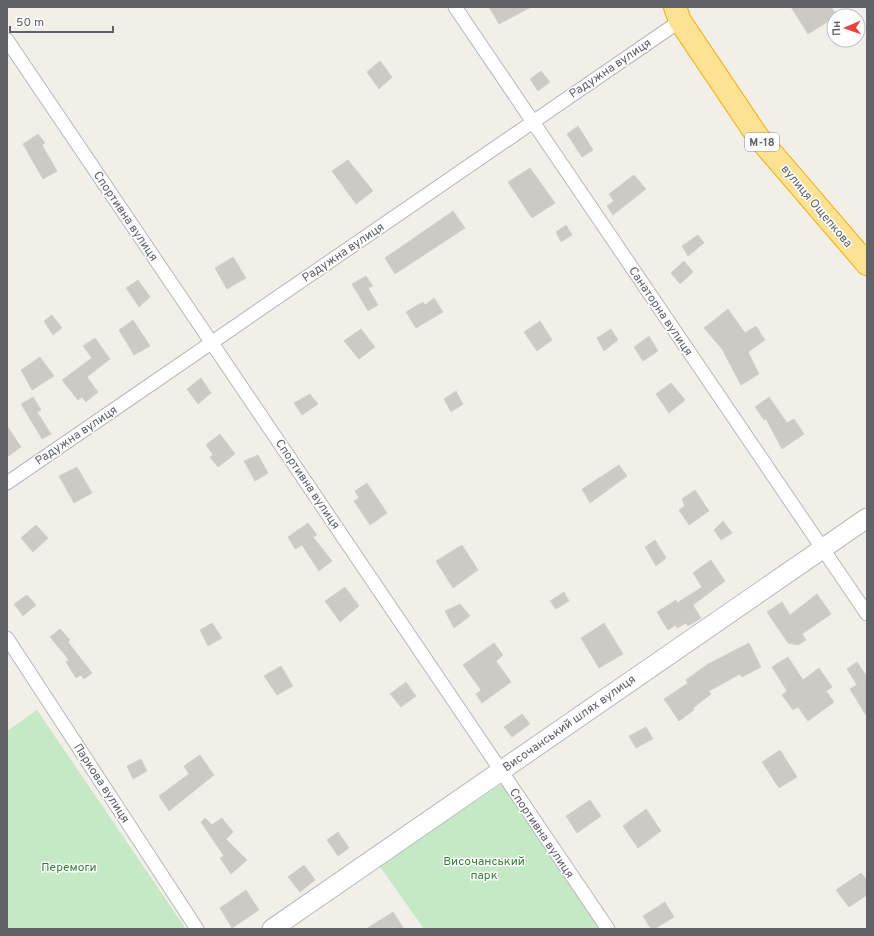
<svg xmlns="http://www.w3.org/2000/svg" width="874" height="936" font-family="Overpass,sans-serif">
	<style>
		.green { fill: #c5e8c5 }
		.building { fill: #cccac5; stroke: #d6d1c6 }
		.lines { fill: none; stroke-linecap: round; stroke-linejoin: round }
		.street-casing { stroke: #b5b8bc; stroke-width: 15 }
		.secondary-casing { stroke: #b6babf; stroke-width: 21 }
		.highway-casing { stroke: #f9ab00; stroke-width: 24 }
		.street { stroke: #fff; stroke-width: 13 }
		.secondary { stroke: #fff; stroke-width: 19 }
		.highway { stroke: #fde293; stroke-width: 22 }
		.labels { text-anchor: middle; stroke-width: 3; stroke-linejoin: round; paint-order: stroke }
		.shield { fill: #fff; stroke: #8f9295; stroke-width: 1 }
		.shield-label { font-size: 11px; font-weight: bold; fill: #5f6368 }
		.street-label { font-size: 12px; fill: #5f6368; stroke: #fff }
		.park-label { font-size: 12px; fill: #348238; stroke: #fff }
	</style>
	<rect width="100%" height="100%" fill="#f1efe8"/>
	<path class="green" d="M 37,710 L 186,929 L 7,929 L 7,731 Z
		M 503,783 L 600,929 L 424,929 L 379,865 Z"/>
	<path class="building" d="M 489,7 L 531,7 L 499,24 Z
		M 791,7 L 831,7 L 837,16 L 808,34 Z
		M 380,61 L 392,77 L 379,89 L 367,72 Z
		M 541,71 L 550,82 L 538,91 L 530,79 Z
		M 578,126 L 593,150 L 582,157 L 567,134 Z
		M 38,134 L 45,143 L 42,145 L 57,171 L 43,179 L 23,144 Z
		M 348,160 L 373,191 L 356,204 L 332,171 Z
		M 530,168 L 555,203 L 532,218 L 508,182 Z
		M 634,175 L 646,189 L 613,215 L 607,206 L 614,201 L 609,194 Z
		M 453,211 L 465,228 L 395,274 L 385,258 Z
		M 566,225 L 572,235 L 561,242 L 556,232 Z
		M 698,235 L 704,243 L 688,256 L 682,246 Z
		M 233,257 L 246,278 L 227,289 L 215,268 Z
		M 684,261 L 693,272 L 680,284 L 671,273 Z
		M 366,276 L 373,286 L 368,288 L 378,305 L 368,311 L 352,284 Z
		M 138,280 L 150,297 L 139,307 L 126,288 Z
		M 434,298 L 443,312 L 416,328 L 406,312 L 423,302 L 425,305 Z
		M 728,309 L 745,333 L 756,326 L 765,340 L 748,352 L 759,374 L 741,385 L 722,349 L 704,328 Z
		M 52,315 L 62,328 L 53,335 L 44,321 Z
		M 133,320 L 150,346 L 134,355 L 119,330 Z
		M 540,321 L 552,340 L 537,351 L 524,332 Z
		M 361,329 L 375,347 L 359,359 L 344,341 Z
		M 611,329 L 618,340 L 604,351 L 597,338 Z
		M 649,336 L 658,351 L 643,361 L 634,347 Z
		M 95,338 L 110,359 L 87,377 L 98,392 L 86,402 L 82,397 L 78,400 L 62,380 L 92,358 L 83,346 Z
		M 40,357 L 54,376 L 32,390 L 21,370 Z
		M 201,378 L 211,393 L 198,404 L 187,389 Z
		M 671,383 L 685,400 L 669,413 L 656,394 Z
		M 456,391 L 463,404 L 451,412 L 444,399 Z
		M 310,394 L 318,404 L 302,415 L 294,403 Z
		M 33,397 L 41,410 L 37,412 L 51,434 L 42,439 L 21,404 Z
		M 769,397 L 787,423 L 794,419 L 804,434 L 782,449 L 766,419 L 764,420 L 755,407 Z
		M 7,426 L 21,447 L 7,457 Z
		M 220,434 L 235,454 L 218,467 L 210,457 L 213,455 L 206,445 Z
		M 258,455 L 268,473 L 255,481 L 244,461 Z
		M 619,465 L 627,476 L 590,503 L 582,489 Z
		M 77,467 L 92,493 L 74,503 L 59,476 Z
		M 367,483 L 387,513 L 370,525 L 354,501 L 359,498 L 355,491 Z
		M 695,490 L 709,511 L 689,525 L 679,510 L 685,506 L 682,499 Z
		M 723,521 L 732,533 L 721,540 L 714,530 Z
		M 308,523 L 317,535 L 313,537 L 332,561 L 319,571 L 302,545 L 295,549 L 288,537 Z
		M 36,525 L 48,538 L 33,552 L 21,538 Z
		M 655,540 L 666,558 L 656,566 L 645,547 Z
		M 462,545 L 478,570 L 453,588 L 436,561 Z
		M 711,560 L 725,581 L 693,605 L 701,618 L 688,626 L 686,623 L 677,628 L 676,625 L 668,630 L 657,612 L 676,600 L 677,603 L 702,587 L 693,573 Z
		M 345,587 L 359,606 L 340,622 L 325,601 Z
		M 564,592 L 569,601 L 556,609 L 550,601 Z
		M 817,594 L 831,614 L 802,634 L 806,640 L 798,645 L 788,643 L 767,612 L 782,602 L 790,615 Z
		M 27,595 L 36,605 L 23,616 L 14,604 Z
		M 460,604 L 470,616 L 454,628 L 445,611 Z
		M 212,623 L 222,638 L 208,646 L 200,630 Z
		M 604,623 L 623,654 L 599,668 L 581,638 Z
		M 60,629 L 70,640 L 68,642 L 92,673 L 84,679 L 81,675 L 76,678 L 66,662 L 69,660 L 50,637 Z
		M 494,643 L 503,655 L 496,661 L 511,682 L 482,703 L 476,694 L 481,690 L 463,665 Z
		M 749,643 L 761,667 L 742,677 L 740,674 L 709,691 L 711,694 L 693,708 L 694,710 L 679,721 L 664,699 L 688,683 L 686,680 L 708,664 Z
		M 788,657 L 803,680 L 819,668 L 832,687 L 826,691 L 834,702 L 808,721 L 798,707 L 793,710 L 782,695 L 787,691 L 772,667 Z
		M 857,662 L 867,677 L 867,717 L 850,689 L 857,685 L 847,669 Z
		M 281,666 L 293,686 L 277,695 L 264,676 Z
		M 406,682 L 416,696 L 401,707 L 390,694 Z
		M 522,714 L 530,724 L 512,737 L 504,727 Z
		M 646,727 L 653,739 L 636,748 L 629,736 Z
		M 780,750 L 797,777 L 779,788 L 762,762 Z
		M 200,755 L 214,775 L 169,811 L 159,796 L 189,774 L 184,766 Z
		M 141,759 L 147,771 L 133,779 L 127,766 Z
		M 590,800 L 601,816 L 577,833 L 566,816 Z
		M 646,809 L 661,831 L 638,848 L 623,826 Z
		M 205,818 L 212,825 L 222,818 L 233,832 L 226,839 L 247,860 L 231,874 L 220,858 L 224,856 L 201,822 Z
		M 338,832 L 349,848 L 338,856 L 327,840 Z
		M 304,865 L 315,880 L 300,892 L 288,877 Z
		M 861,873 L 867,880 L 867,895 L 849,907 L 836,890 Z
		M 246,890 L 259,910 L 232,928 L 220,908 Z
		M 665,902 L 674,917 L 654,929 L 651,929 L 643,916 Z
		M 393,912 L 404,929 L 366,929 Z"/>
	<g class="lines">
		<defs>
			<path id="street" d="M 455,7 L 867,614
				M 7,40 L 608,929
				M 7,483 L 680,21
				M 7,638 L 197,929"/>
			<path id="secondary" d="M 272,929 L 867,518"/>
			<path id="highway" d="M 675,7 L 680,21 L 758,137 L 867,264"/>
		</defs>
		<use href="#street" class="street-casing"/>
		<use href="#secondary" class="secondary-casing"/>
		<use href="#highway" class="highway-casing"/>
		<use href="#street" class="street"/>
		<use href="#secondary" class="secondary"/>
		<use href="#highway" class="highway"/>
	</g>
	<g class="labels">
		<rect class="shield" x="745" y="133" width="34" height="18" rx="3"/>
		<g class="shield-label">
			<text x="762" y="146">М-18</text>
		</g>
		<g class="street-label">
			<text transform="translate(610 68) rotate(-34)" y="4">Радужна вулиця</text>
			<text transform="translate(817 206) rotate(50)" y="4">вулиця Ощепкова</text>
			<text transform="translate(126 216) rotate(56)" y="4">Спортивна вулиця</text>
			<text transform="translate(343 252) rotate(-34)" y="4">Радужна вулиця</text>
			<text transform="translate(661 311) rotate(56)" y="4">Санаторна вулиця</text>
			<text transform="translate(76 435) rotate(-34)" y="4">Радужна вулиця</text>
			<text transform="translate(308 484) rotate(56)" y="4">Спортивна вулиця</text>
			<text transform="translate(569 723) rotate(-35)" y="4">Височанський шлях вулиця</text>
			<text transform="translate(102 783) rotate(57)" y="4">Паркова вулиця</text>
			<text transform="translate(542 833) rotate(56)" y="4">Спортивна вулиця</text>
		</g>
		<g class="park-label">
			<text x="484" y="865">Височанський<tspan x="484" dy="14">парк</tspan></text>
			<text x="69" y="871">Перемоги</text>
		</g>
	</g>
	<rect width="874" height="936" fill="none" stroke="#5f6368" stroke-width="16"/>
	<g transform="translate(846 28) rotate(268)"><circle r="19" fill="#ffffff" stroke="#bfc1c3"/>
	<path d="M0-3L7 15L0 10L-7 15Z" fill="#ea4335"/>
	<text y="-6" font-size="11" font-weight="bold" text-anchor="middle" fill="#5f6368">Пн</text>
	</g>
	<path d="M10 26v6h103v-6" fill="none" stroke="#5f6368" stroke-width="2"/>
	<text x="16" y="26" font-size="12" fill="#5f6368" stroke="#ffffff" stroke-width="3" paint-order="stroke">50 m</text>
</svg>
